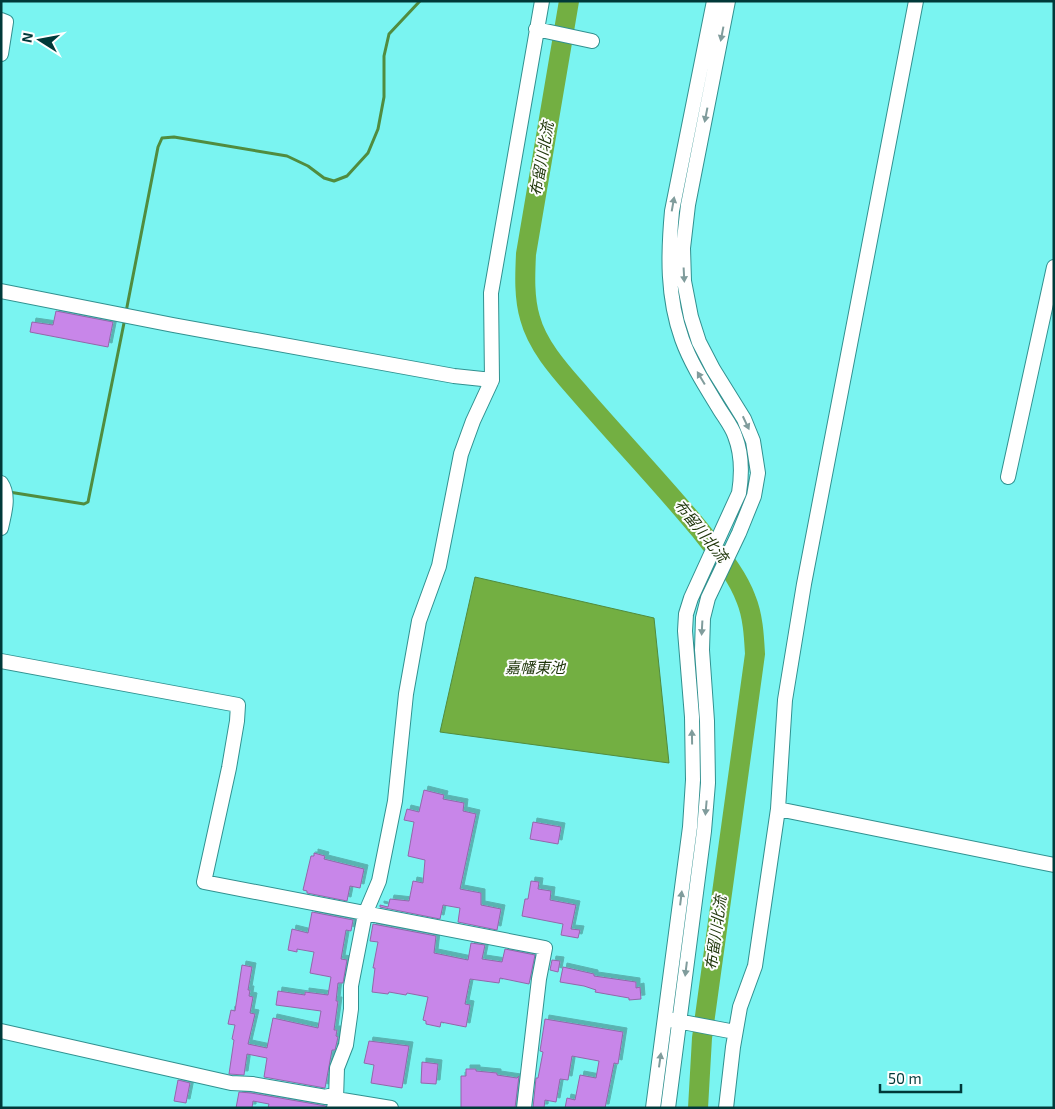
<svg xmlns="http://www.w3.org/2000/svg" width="1055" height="1109" font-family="'Exo 2','Noto Sans JP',sans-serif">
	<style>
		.water { fill: #73af42; stroke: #508c3f }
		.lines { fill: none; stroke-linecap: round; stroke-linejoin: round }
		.stream { stroke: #508c3f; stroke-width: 3 }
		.river { stroke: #73af42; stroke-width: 20 }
		.building { fill: #c886e9; stroke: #9267a9; filter: url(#shadow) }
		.minor-casing { stroke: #319190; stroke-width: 16 }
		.minor { stroke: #fff; stroke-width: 14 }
		.oneway { fill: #809c9c }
		.labels { text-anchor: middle; stroke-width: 4; stroke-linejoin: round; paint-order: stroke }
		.water-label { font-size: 15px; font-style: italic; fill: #1d3408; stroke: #fefefe }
	</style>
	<defs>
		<filter id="shadow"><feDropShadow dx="4" dy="-4" stdDeviation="0" flood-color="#0004"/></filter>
	</defs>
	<rect width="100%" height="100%" fill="#7af4f1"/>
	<path class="water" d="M 475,577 L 654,618 L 669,763 L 440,732 Z"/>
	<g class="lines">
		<path class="stream" d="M 126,312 L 158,147 L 162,138 L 174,137 L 287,156 L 308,166 L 324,178 L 334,181 L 347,176 L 368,153 L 378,129 L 384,97 L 384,56 L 389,34 L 420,1
			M 9,492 L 84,504 L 88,502 L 125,318"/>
		<path class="river" d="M 569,1 L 526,254 C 525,275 524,298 530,318 C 538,348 563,374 582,396 C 621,441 662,484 700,530 C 717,552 736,572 746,599 C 753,616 754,636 755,654 L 702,1038 L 698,1108"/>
	</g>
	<path class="building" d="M 56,311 L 113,322 L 108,347 L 30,332 L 32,322 L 53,325 Z
		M 424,790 L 444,795 L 443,799 L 464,803 L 463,811 L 476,814 L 460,889 L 481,893 L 481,905 L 501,909 L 497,930 L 458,922 L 460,908 L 443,905 L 440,919 L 380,907 L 380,905 L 388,907 L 390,899 L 409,901 L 413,881 L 423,883 L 425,860 L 408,856 L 414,822 L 404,820 L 407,809 L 419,812 Z
		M 533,822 L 561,827 L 558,844 L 530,839 Z
		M 314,853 L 325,856 L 324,859 L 364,869 L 360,888 L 350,886 L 347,901 L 307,893 L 307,891 L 303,890 L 311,856 L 314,856 Z
		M 531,881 L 539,882 L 538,889 L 551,891 L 550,900 L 576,905 L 571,929 L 580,930 L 578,938 L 561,935 L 563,924 L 522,916 L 525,899 L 528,899 Z
		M 312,912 L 353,920 L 351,931 L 346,930 L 341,959 L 347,960 L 343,983 L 338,983 L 336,1001 L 338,1001 L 334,1030 L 337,1030 L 336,1036 L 338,1037 L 335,1050 L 332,1050 L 325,1088 L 264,1077 L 267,1058 L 247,1054 L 244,1075 L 229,1074 L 234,1040 L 232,1039 L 235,1025 L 228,1024 L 231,1010 L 235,1011 L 242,965 L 252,967 L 248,990 L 250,990 L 249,996 L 253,997 L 250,1013 L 255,1014 L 248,1044 L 267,1048 L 273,1018 L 318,1028 L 321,1011 L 276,1005 L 278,991 L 305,995 L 305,992 L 328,995 L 331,977 L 310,973 L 314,952 L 297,949 L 297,952 L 288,950 L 292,929 L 308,933 Z
		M 373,924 L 436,936 L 434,953 L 468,960 L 471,943 L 485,945 L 482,959 L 502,962 L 505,949 L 535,955 L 529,984 L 500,978 L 499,983 L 470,979 L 465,1004 L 470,1005 L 466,1027 L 441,1022 L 440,1027 L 426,1024 L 426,1021 L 423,1020 L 428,997 L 407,993 L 406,995 L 389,992 L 388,994 L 372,992 L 375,968 L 373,968 L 378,942 L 370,941 Z
		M 552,960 L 560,961 L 558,972 L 550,970 Z
		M 563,967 L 594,974 L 594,976 L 636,982 L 636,988 L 640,987 L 641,999 L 629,1000 L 629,998 L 595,992 L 596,990 L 584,986 L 560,982 Z
		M 545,1019 L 623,1032 L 618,1064 L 614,1063 L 605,1108 L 565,1108 L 567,1098 L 575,1100 L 580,1075 L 596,1078 L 599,1061 L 572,1056 L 568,1080 L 560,1079 L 556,1102 L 545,1100 L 544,1108 L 533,1108 L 536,1078 L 538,1078 L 543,1052 L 540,1051 Z
		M 369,1041 L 409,1046 L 402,1088 L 371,1083 L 374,1065 L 364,1063 Z
		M 422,1062 L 438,1064 L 436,1084 L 421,1083 Z
		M 466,1069 L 476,1069 L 476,1071 L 497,1073 L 497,1075 L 517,1078 L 519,1076 L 515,1108 L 461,1108 L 461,1076 L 466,1076 Z
		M 178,1080 L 190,1083 L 186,1103 L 174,1101 Z
		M 239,1092 L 251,1093 L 326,1106 L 325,1108 L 268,1108 L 269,1104 L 253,1101 L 252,1108 L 236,1108 Z"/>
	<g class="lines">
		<defs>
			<path id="minor" d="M 1,20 L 6,22 L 1,54
				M 536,29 L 592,41
				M 1,291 L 173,325 L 454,376 L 492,380
				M 1008,477 L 1054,267
				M 1,483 C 10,496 4,514 1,528
				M 1,661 L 238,705 L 237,721 L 229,768 L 204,882 L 545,948 L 539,979 L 524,1108
				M 778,809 L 1054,865
				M 672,1020 L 735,1032
				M 1,1031 L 231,1083 L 252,1084 L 326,1097 L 335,1094
				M 336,1099 L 391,1108
				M 334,1108 L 336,1099 L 337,1068 L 346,1045 L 351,1009 L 351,986 L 365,914 L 379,881 L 395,801 L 406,694 L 419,621 L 439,566 L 461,454 L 473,421 L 492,380 L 491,293 L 542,1
				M 653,1108 L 690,827 L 693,780 L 692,717 L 685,631 L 686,614 L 691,598 L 739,493 C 742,474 742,454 735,436 C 732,427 725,418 720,410 C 706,387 691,364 682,339 C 667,297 668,255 672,211 L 714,1
				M 668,1108 L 704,831 L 708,783 L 707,721 L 702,650 L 703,618 L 708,598 L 739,533 L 754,496 L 758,473 L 753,441 L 744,419 L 713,369 L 699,342 L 691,317 L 684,281 L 683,248 L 688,205 L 728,1
				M 726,1108 L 733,1047 L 740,1007 L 755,966 L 778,809 L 785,700 L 804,584 L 916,1"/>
		</defs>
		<use href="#minor" class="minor-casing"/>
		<use href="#minor" class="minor"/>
	</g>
	<defs><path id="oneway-solid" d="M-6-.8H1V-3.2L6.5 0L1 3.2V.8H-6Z" transform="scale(1.25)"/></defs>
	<g class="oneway">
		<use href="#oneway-solid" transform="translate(722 34) rotate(101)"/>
		<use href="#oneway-solid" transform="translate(706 115) rotate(101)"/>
		<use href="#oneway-solid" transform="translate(673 204) rotate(-80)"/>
		<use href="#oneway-solid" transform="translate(684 275) rotate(87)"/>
		<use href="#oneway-solid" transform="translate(701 378) rotate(-121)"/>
		<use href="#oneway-solid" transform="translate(746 423) rotate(65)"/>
		<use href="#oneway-solid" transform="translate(702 628) rotate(93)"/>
		<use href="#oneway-solid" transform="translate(692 737) rotate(-91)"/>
		<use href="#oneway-solid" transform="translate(706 808) rotate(95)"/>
		<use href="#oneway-solid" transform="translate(681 898) rotate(-83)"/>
		<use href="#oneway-solid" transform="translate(686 969) rotate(97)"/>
		<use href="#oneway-solid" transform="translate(660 1060) rotate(-82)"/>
	</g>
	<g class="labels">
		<g class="water-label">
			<text transform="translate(542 159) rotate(-80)" y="5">布留川北流</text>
			<text transform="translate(701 531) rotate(51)" y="5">布留川北流</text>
			<text x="535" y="673">嘉幡東池</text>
			<text transform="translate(716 933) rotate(-82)" y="5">布留川北流</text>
		</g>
	</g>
	<rect width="1055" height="1109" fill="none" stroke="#003939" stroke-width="5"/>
	<g transform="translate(40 40) rotate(281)" stroke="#fefefe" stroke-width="4" paint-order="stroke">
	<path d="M0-4L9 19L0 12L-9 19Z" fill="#003939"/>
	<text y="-8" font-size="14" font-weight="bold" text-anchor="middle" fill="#003939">N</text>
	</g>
	<path d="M880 1084v8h81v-8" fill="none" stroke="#003939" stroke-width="2.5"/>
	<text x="888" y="1084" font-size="15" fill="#003939" stroke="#fefefe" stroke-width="4" paint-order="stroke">50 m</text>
</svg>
